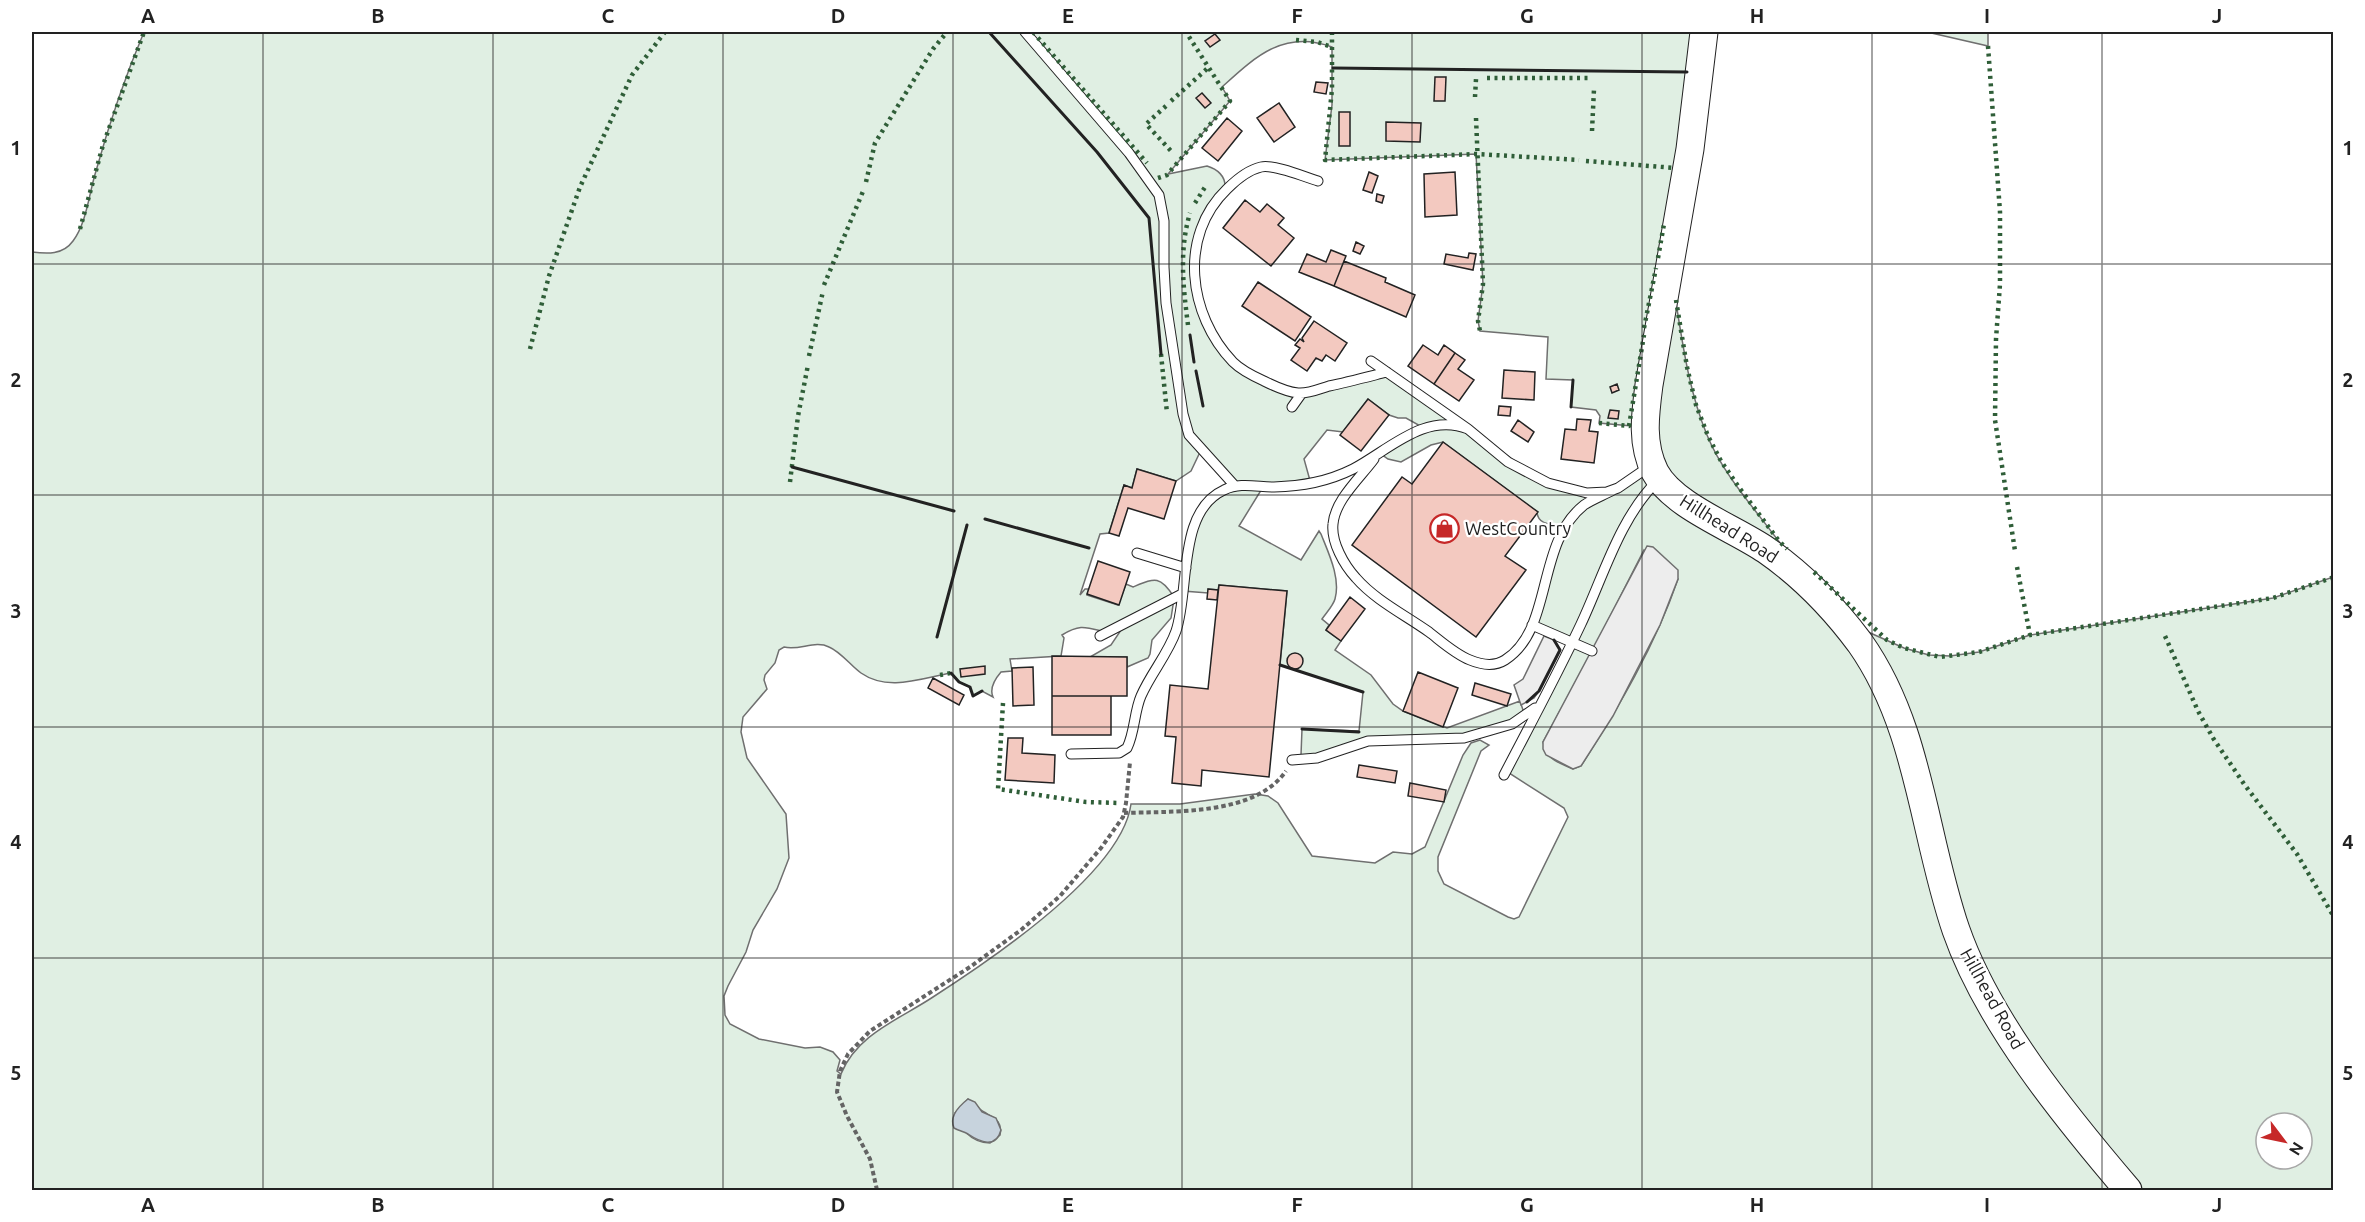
<svg xmlns="http://www.w3.org/2000/svg" width="2365" height="1222" font-family="Ubuntu,sans-serif">
	<style>
		.green { fill: #e0efe3; stroke: #6f6f6f; stroke-width: 1.5; fill-rule: evenodd }
		.parking { fill: #ededed; stroke: #6f6f6f; stroke-width: 1.5 }
		.water { fill: #c7d3dd; stroke: #6f6f6f; stroke-width: 1.5 }
		.building { fill: #f3c9c0; stroke: #222; stroke-width: 1.5 }
		.lines { fill: none; stroke-linecap: round; stroke-linejoin: round }
		.lane-casing { stroke: #222; stroke-width: 11 }
		.secondary-casing { stroke: #222; stroke-width: 29 }
		.path { stroke: #646464; stroke-width: 4; stroke-dasharray: 4.5 3; stroke-linecap: butt }
		.lane { stroke: #fff; stroke-width: 9 }
		.secondary { stroke: #fff; stroke-width: 27 }
		.hedge { stroke: #2f5e38; stroke-width: 4.5; stroke-dasharray: 3 4.5; stroke-linecap: butt }
		.wall { stroke: #222; stroke-width: 3 }
		.grid { fill: none; stroke: #222; stroke-width: 1.5; stroke-opacity: 0.55 }
		.labels { text-anchor: middle; stroke-width: 4.5; stroke-linejoin: round; paint-order: stroke }
		.poi-label { font-size: 18px; fill: #222; stroke: #fff; text-anchor: start }
		.street-label { font-size: 18px; fill: #222; stroke: #fff }
		.neatline { fill: none; stroke: #222; stroke-width: 2 }
		.grid-label { font-size: 20px; text-anchor: middle; font-weight: bold; fill: #222 }
	</style>
	<rect width="100%" height="100%" fill="#fff"/>
	<path class="green" d="M 144,32 L 1022,32 L 1161,198 L 1026,32 L 1703,32 L 1643,427 L 1599,423 L 1600,416 L 1596,410 L 1571,407 L 1573,380 L 1546,379 L 1548,337 L 1480,331 L 1478,321 L 1483,284 L 1476,154 L 1325,160 L 1332,105 L 1332,47 C 1284,29 1255,57 1222,87 L 1230,101 L 1168,174 L 1207,166 C 1217,169 1226,176 1225,188 L 1195,249 L 1203,313 L 1234,363 L 1297,393 L 1387,372 L 1548,484 L 1609,492 L 1651,467 L 1729,529 L 1862,648 L 1956,931 L 2125,1190 L 32,1190 L 32,252 C 47,254 63,255 73,241 C 87,222 89,193 96,171 C 109,124 125,77 144,32 ZM 1368,399 L 1389,415 L 1398,418 L 1406,418 L 1424,428 L 1381,454 L 1388,459 L 1401,462 L 1431,445 L 1443,442 L 1537,512 C 1538,526 1553,524 1564,526 L 1533,624 L 1593,650 L 1644,550 L 1678,579 C 1655,646 1619,707 1581,766 L 1573,769 C 1556,761 1548,761 1543,742 L 1592,652 L 1572,644 L 1509,773 L 1564,808 L 1568,817 L 1519,917 L 1514,919 L 1508,917 L 1444,884 L 1438,871 L 1438,857 L 1481,751 L 1489,745 L 1480,740 L 1471,743 L 1463,755 L 1425,847 L 1412,854 L 1393,852 L 1375,863 L 1312,856 L 1278,803 L 1268,796 L 1255,794 L 1180,804 L 1131,804 C 1122,872 989,961 933,997 C 900,1019 857,1034 841,1074 L 837,1071 L 840,1060 L 833,1052 L 820,1047 L 805,1048 L 759,1039 L 730,1024 L 725,1015 L 724,996 L 728,986 L 746,952 L 753,930 L 777,889 L 789,858 L 786,814 L 747,758 L 741,732 L 743,717 L 767,689 L 764,680 L 765,675 L 775,663 L 779,650 L 784,647 C 799,651 815,640 829,647 C 841,652 851,666 861,673 C 888,692 922,678 951,673 L 959,682 L 970,687 L 973,696 L 982,691 L 993,697 C 989,688 995,679 1001,672 L 1012,671 L 1010,659 L 1061,656 L 1064,638 L 1062,635 C 1080,624 1085,627 1105,632 L 1174,597 C 1160,575 1155,578 1133,587 L 1126,584 L 1118,605 L 1087,595 L 1089,589 L 1085,589 L 1080,595 L 1100,534 L 1109,533 L 1124,485 L 1132,488 L 1137,469 L 1176,481 L 1191,471 L 1201,450 L 1235,486 L 1202,511 L 1188,557 L 1183,591 L 1208,593 L 1208,589 L 1218,590 L 1219,585 L 1287,591 L 1280,665 L 1363,692 L 1359,731 L 1302,729 L 1301,755 L 1327,754 L 1398,739 L 1488,732 L 1525,716 L 1520,701 L 1447,728 L 1403,711 L 1393,704 L 1371,675 L 1335,650 L 1341,641 L 1326,630 L 1329,625 L 1322,619 C 1326,613 1333,606 1335,599 C 1341,578 1328,552 1321,534 L 1319,531 L 1301,560 L 1239,526 L 1263,487 L 1311,484 L 1304,459 L 1327,430 L 1343,432 ZM 968,1099 C 974,1103 978,1109 984,1112 C 994,1118 1003,1121 1000,1135 L 990,1143 C 969,1142 963,1130 955,1113 Z
		M 1927,32 L 1988,32 L 1988,46 Z
		M 1674,290 C 1682,339 1688,389 1707,435 C 1724,477 1759,513 1785,550 L 1690,501 L 1650,452 Z
		M 2333,577 L 2333,1190 L 2129,1190 L 1994,1006 L 1859,628 L 1904,648 L 1929,655 L 1950,656 L 1979,652 L 2030,635 L 2273,598 ZM 2266,1123 L 2302,1123 L 2302,1159 L 2266,1159 Z
		M 1174,599 L 1171,618 L 1152,640 L 1150,654 L 1148,658 L 1127,667 L 1127,657 L 1090,657 L 1111,645 L 1121,630 Z"/>
	<path class="parking" d="M 1647,546 L 1653,547 L 1678,570 L 1678,579 L 1660,625 L 1613,716 L 1581,766 L 1573,769 L 1546,755 L 1543,749 L 1543,742 Z
		M 1544,636 L 1554,640 L 1560,650 L 1539,691 L 1534,698 L 1521,705 L 1514,685 L 1523,679 Z"/>
	<path class="water" d="M 968,1099 L 975,1102 L 982,1112 L 996,1118 L 1001,1130 C 996,1149 980,1142 968,1134 C 963,1131 959,1131 954,1128 C 949,1117 959,1106 968,1099 Z"/>
	<path class="building" d="M 1215,34 L 1220,40 L 1210,47 L 1205,41 Z
		M 1435,77 L 1446,77 L 1445,101 L 1434,101 Z
		M 1316,82 L 1328,83 L 1326,94 L 1314,92 Z
		M 1202,93 L 1211,103 L 1205,108 L 1196,98 Z
		M 1279,103 L 1295,127 L 1274,142 L 1257,118 Z
		M 1339,112 L 1350,112 L 1350,146 L 1339,146 Z
		M 1227,118 L 1242,131 L 1218,161 L 1202,148 Z
		M 1386,122 L 1421,123 L 1420,142 L 1386,141 Z
		M 1369,172 L 1378,176 L 1372,193 L 1363,190 Z
		M 1455,172 L 1457,215 L 1425,217 L 1424,174 Z
		M 1377,194 L 1384,196 L 1382,203 L 1376,201 Z
		M 1245,200 L 1260,212 L 1267,204 L 1284,218 L 1278,225 L 1294,238 L 1271,266 L 1223,228 Z
		M 1356,242 L 1364,246 L 1360,254 L 1353,251 Z
		M 1331,250 L 1346,256 L 1334,286 L 1299,272 L 1307,254 L 1326,262 Z
		M 1469,253 L 1476,254 L 1473,270 L 1444,264 L 1446,254 L 1468,258 Z
		M 1344,261 L 1386,278 L 1385,282 L 1415,295 L 1406,317 L 1334,286 Z
		M 1258,282 L 1311,317 L 1295,341 L 1242,306 Z
		M 1314,321 L 1347,343 L 1335,361 L 1326,355 L 1322,361 L 1316,358 L 1307,371 L 1291,360 L 1300,348 L 1295,345 L 1300,339 L 1304,342 L 1302,338 Z
		M 1423,345 L 1438,355 L 1444,345 L 1455,353 L 1434,384 L 1408,366 Z
		M 1455,353 L 1465,360 L 1458,369 L 1474,380 L 1459,401 L 1434,384 Z
		M 1504,370 L 1535,372 L 1534,400 L 1502,398 Z
		M 1617,384 L 1619,390 L 1612,393 L 1610,387 Z
		M 1368,399 L 1389,415 L 1361,451 L 1340,435 Z
		M 1499,406 L 1511,407 L 1510,416 L 1498,415 Z
		M 1610,410 L 1619,411 L 1618,419 L 1608,418 Z
		M 1577,419 L 1591,420 L 1589,431 L 1598,432 L 1594,463 L 1561,459 L 1565,429 L 1576,430 Z
		M 1518,420 L 1534,432 L 1528,442 L 1511,431 Z
		M 1443,442 L 1538,512 L 1505,556 L 1526,570 L 1476,637 L 1352,545 L 1402,477 L 1412,484 Z
		M 1137,469 L 1176,481 L 1164,519 L 1128,508 L 1119,536 L 1109,533 L 1124,485 L 1132,488 Z
		M 1098,561 L 1130,572 L 1119,605 L 1087,594 Z
		M 1219,585 L 1287,591 L 1269,777 L 1202,770 L 1201,786 L 1172,783 L 1176,737 L 1165,736 L 1170,685 L 1208,689 Z
		M 1208,589 L 1218,590 L 1217,600 L 1207,599 Z
		M 1350,597 L 1365,609 L 1341,641 L 1326,630 Z
		M1287 661a8 8 0 1 1 16 0a8 8 0 1 1-16 0Z
		M 1052,656 L 1127,657 L 1127,696 L 1052,696 Z
		M 985,666 L 985,674 L 961,677 L 960,669 Z
		M 1033,667 L 1034,705 L 1013,706 L 1012,668 Z
		M 1418,672 L 1458,688 L 1443,727 L 1403,711 Z
		M 933,678 L 964,695 L 959,705 L 928,688 Z
		M 1475,683 L 1511,694 L 1507,706 L 1472,695 Z
		M 1052,696 L 1111,696 L 1111,735 L 1052,735 Z
		M 1008,738 L 1023,738 L 1022,753 L 1055,755 L 1054,783 L 1005,780 Z
		M 1359,765 L 1397,771 L 1395,783 L 1357,777 Z
		M 1410,783 L 1446,790 L 1444,802 L 1408,796 Z"/>
	<g class="lines">
		<defs>
			<path id="lane" d="M 1025,32 L 1129,153 L 1159,195 L 1164,221 L 1164,267 L 1166,303 L 1183,414 L 1189,435 L 1235,486
				M 1318,181 C 1305,177 1274,164 1261,167 C 1248,170 1236,180 1227,189 C 1178,236 1188,315 1233,362 C 1241,370 1253,376 1264,381 C 1274,386 1286,392 1298,393 C 1308,394 1319,389 1329,386 C 1348,382 1367,377 1387,372
				M 1371,361 L 1468,429 L 1508,462 L 1548,483 L 1587,493 L 1607,492 L 1618,488 L 1650,466
				M 1292,407 L 1302,393
				M 1374,459 C 1360,478 1335,500 1333,524 C 1331,542 1344,565 1356,578 C 1375,600 1405,615 1429,632 C 1442,642 1455,654 1470,660 C 1482,665 1494,667 1505,660 C 1554,629 1535,544 1584,505 C 1593,499 1604,495 1613,490
				M 1137,553 L 1186,568
				M 1532,625 L 1592,651
				M 1100,636 L 1182,594
				M 1071,754 L 1119,753 L 1127,748 C 1135,732 1134,712 1141,696 C 1151,673 1168,654 1176,631 C 1190,590 1177,511 1224,490 C 1240,482 1257,487 1274,487 C 1302,486 1327,482 1353,469 C 1389,450 1425,412 1468,429
				M 1292,760 L 1317,758 L 1368,741 L 1464,738 L 1512,724 L 1535,708
				M 1504,775 C 1530,725 1557,675 1581,624 C 1604,575 1619,519 1658,480"/>
			<path id="secondary" d="M 1704,32 L 1690,149 L 1649,385 C 1645,415 1641,444 1655,472 C 1673,506 1734,528 1766,550 C 1802,575 1834,608 1860,643 C 1920,728 1923,834 1956,930 C 1988,1022 2065,1116 2128,1190"/>
		</defs>
		<use href="#lane" class="lane-casing"/>
		<use href="#secondary" class="secondary-casing"/>
		<path class="path" d="M 1124,813 C 1173,811 1255,816 1286,771
			M 877,1190 L 870,1159 L 847,1116 L 837,1092 L 840,1071 L 848,1054 L 870,1031 L 970,967 L 1021,930 L 1060,896 L 1101,848 L 1123,817 L 1126,803 L 1130,762"/>
		<use href="#lane" class="lane"/>
		<use href="#secondary" class="secondary"/>
		<path class="hedge" d="M 1033,32 L 1147,163
			M 1332,32 L 1332,89 L 1325,160 L 1477,154 L 1579,160
			M 1296,40 L 1317,42 L 1332,47
			M 1988,46 L 2000,212 L 2000,284 L 1996,339 L 1995,420 L 2015,551
			M 1487,78 L 1588,78
			M 1475,97 L 1476,79
			M 1171,101 L 1209,67
			M 1166,106 L 1146,124 L 1172,152
			M 1476,118 L 1483,284 L 1478,321 L 1480,331
			M 1592,131 L 1594,89
			M 1586,161 L 1675,168
			M 1158,178 L 1167,175 L 1230,101 L 1186,32
			M 866,182 L 875,143 L 933,49 L 947,32
			M 1195,203 L 1207,184
			M 80,229 L 103,145 L 144,32
			M 1658,258 L 1664,224
			M 824,285 L 864,189
			M 1676,300 L 1687,367 L 1696,405 L 1708,436 L 1721,461 L 1738,486 L 1779,541 L 1787,549
			M 1188,325 C 1183,286 1179,250 1190,213
			M 1644,328 L 1656,268
			M 530,349 L 549,276 L 580,187 L 632,75 L 665,32
			M 1161,354 L 1167,413
			M 809,356 L 823,291
			M 1599,423 L 1629,426 L 1644,335
			M 790,482 L 798,416 L 808,365
			M 2017,567 L 2030,635
			M 1814,572 L 1887,640 L 1904,648 L 1940,657 L 1979,652 L 2030,635 L 2273,598 L 2334,577
			M 2165,636 L 2198,711 L 2213,738 L 2244,784 L 2297,854 L 2334,917
			M 940,675 L 951,673
			M 1003,703 L 998,789 L 1086,802 L 1120,803"/>
		<path class="wall" d="M 989,32 L 1097,152 L 1149,218 L 1161,354
			M 1333,68 L 1687,72
			M 1190,335 L 1194,362
			M 1196,371 L 1203,406
			M 1571,407 L 1573,380
			M 792,467 L 954,511
			M 985,519 L 1089,548
			M 937,637 L 967,525
			M 1280,665 L 1363,692
			M 951,673 L 959,682 L 970,687 L 973,696 L 982,691
			M 1527,702 L 1539,691 L 1560,650 L 1554,640
			M 1302,729 L 1359,732"/>
	</g>
	<path class="grid" d="M 263,32 L 263,1190M 493,32 L 493,1190M 723,32 L 723,1190M 953,32 L 953,1190M 1182,32 L 1182,1190M 1412,32 L 1412,1190M 1642,32 L 1642,1190M 1872,32 L 1872,1190M 2102,32 L 2102,1190M 32,264 L 2334,264M 32,495 L 2334,495M 32,727 L 2334,727M 32,958 L 2334,958"/>
	<defs>
		<symbol id="shop-ring" viewBox="-11 -11 22 22"><circle r="9.5" fill="#fff" stroke="#c62828" stroke-width="1.5"/><path d="M-5-2.5h2.3a2.7 3.5 0 0 1 5.4 0H5L5.5 6h-11ZM-1.5-2.5h3a1.5 2.3 0 0 0-3 0Z" fill="#c62828"/></symbol>
	</defs>
	<g fill-rule="evenodd">
		<use href="#shop-ring" x="1428" y="512" width="33" height="33"/>
	</g>
	<g class="labels">
		<g class="poi-label">
			<text x="1465" y="535">WestCountry</text>
		</g>
		<g class="street-label">
			<text transform="translate(1729 529) rotate(32)" y="6">Hillhead Road</text>
			<text transform="translate(1992 999) rotate(61)" y="6">Hillhead Road</text>
		</g>
	</g>
	<rect width="2365" height="1222" fill="none" stroke="#ffffff" stroke-width="66"/>
	<g transform="translate(2284 1141) rotate(122)"><circle r="28" fill="#ffffff" stroke="#a7a7a7" stroke-width="1.5"/>
	<path d="M0-4.5L10 22L0 15L-10 22Z" fill="#c62828"/>
	<text y="-9" font-size="16" font-weight="bold" text-anchor="middle" fill="#222222">N</text>
	</g>
	<rect x="33" y="33" width="2299" height="1156" class="neatline"/>
	<g class="grid-label">
		<text x="148" y="23">A</text>
		<text x="378" y="23">B</text>
		<text x="608" y="23">C</text>
		<text x="838" y="23">D</text>
		<text x="1068" y="23">E</text>
		<text x="1297" y="23">F</text>
		<text x="1527" y="23">G</text>
		<text x="1757" y="23">H</text>
		<text x="1987" y="23">I</text>
		<text x="2217" y="23">J</text>
		<text x="16" y="155">1</text>
		<text x="2348" y="155">1</text>
		<text x="16" y="387">2</text>
		<text x="2348" y="387">2</text>
		<text x="16" y="618">3</text>
		<text x="2348" y="618">3</text>
		<text x="16" y="849">4</text>
		<text x="2348" y="849">4</text>
		<text x="16" y="1080">5</text>
		<text x="2348" y="1080">5</text>
		<text x="148" y="1212">A</text>
		<text x="378" y="1212">B</text>
		<text x="608" y="1212">C</text>
		<text x="838" y="1212">D</text>
		<text x="1068" y="1212">E</text>
		<text x="1297" y="1212">F</text>
		<text x="1527" y="1212">G</text>
		<text x="1757" y="1212">H</text>
		<text x="1987" y="1212">I</text>
		<text x="2217" y="1212">J</text>
	</g>
</svg>
